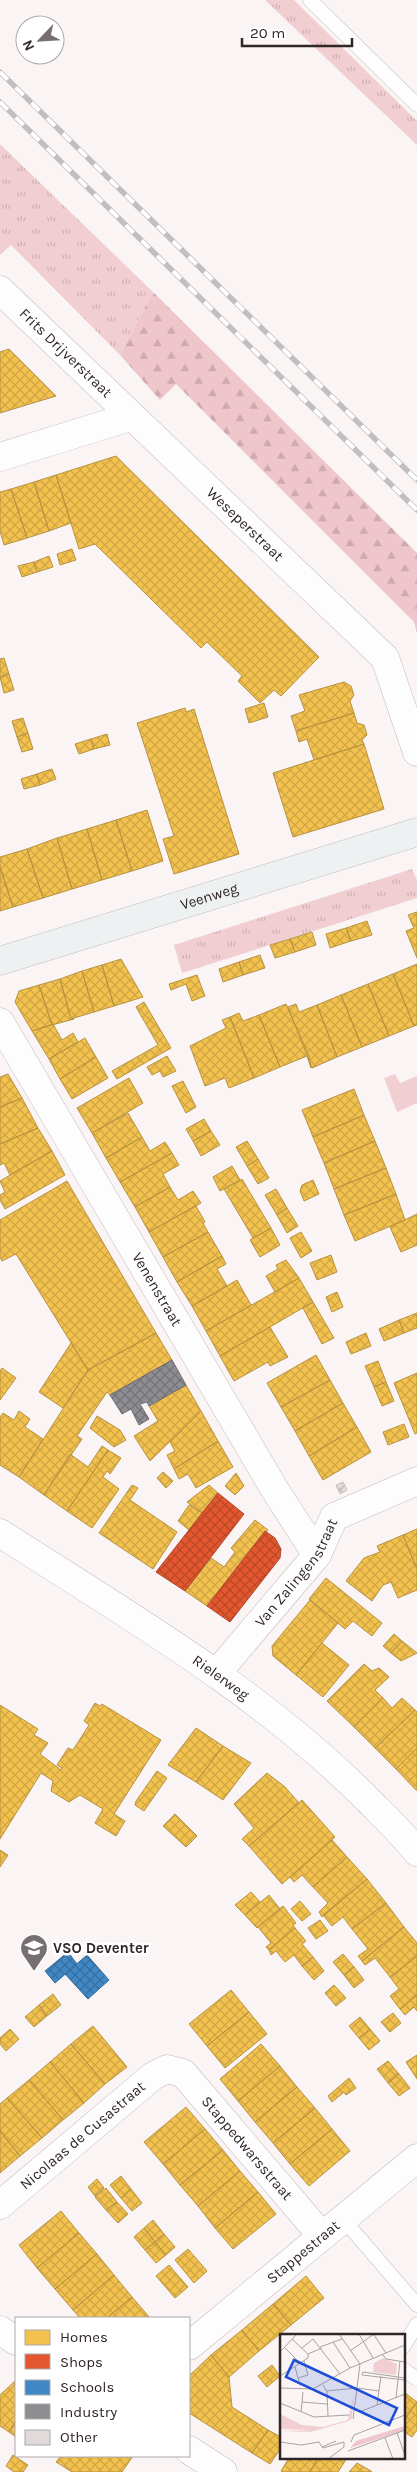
<svg xmlns="http://www.w3.org/2000/svg" width="417" height="2472" font-family="Karla,sans-serif">
	<style>
		.grass { fill: url(#grass-tufts) }
		.forest { fill: url(#forest-firs) }
		.park { fill: #f1ced2 }
		.homes { fill: url(#homes-cross-hatch); stroke: #b89242 }
		.shops { fill: url(#shops-cross-hatch); stroke: #ae482c }
		.schools { fill: url(#schools-cross-hatch); stroke: #3a6b96 }
		.industry { fill: url(#industry-cross-hatch); stroke: #716e72 }
		.building { fill: url(#building-cross-hatch); stroke: #c8c0c0 }
		.lines { fill: none; stroke-linecap: round; stroke-linejoin: round }
		.lane-casing { stroke: #c3bbbc; stroke-width: 15 }
		.street-casing { stroke: #c3bbbc; stroke-width: 29 }
		.secondary-casing { stroke: #c3bbbc; stroke-width: 29 }
		.lane { stroke: #fefdfd; stroke-width: 14 }
		.street { stroke: #fefdfd; stroke-width: 28 }
		.secondary { stroke: #eef1f1; stroke-width: 28 }
		.rail-casing { stroke: #c0bebe; stroke-width: 5.5 }
		.rail { stroke: #fff; stroke-width: 4; stroke-dasharray: 11; stroke-linecap: butt }
		.labels { text-anchor: middle; stroke-width: 5; stroke-linejoin: round; paint-order: stroke }
		.street-label { font-size: 15px; fill: #302627; stroke: #fff }
		.poi-label { font-size: 15px; font-weight: bold; fill: #302627; stroke: #fff; text-anchor: start }
		.inset-road { fill: none; stroke: #a9a2a2; stroke-width: 1 }
		.view { fill: #1d4ed8; fill-opacity: 0.15; stroke: #1d4ed8; stroke-width: 2.5 }
		.inset-edge { fill: none; stroke: #302627; stroke-width: 2.5 }
	</style>
	<defs>
		<pattern id="grass-tufts" width="24" height="20" patternUnits="userSpaceOnUse" patternTransform="scale(1.25)"><rect width="24" height="20" fill="#f1ced2"/><path d="M3 7l-1-3M5 7V3M7 7l1-3M15 17l-1-3M17 17v-4M19 17l1-3" fill="none" stroke="#cfb1b4"/></pattern>
		<pattern id="forest-firs" width="22" height="20" patternUnits="userSpaceOnUse" patternTransform="scale(1.25)"><rect width="22" height="20" fill="#efc6cc"/><path d="M5 1l3.5 6h-7zM16 11l3.5 6h-7z" fill="#cdaaaf"/></pattern>
		<pattern id="homes-cross-hatch" width="8" height="8" patternUnits="userSpaceOnUse" patternTransform="scale(1.25)"><rect width="8" height="8" fill="#f2c14e"/><path d="M0 0l8 8M0 8l8-8" fill="none" stroke="#d0a644"/></pattern>
		<pattern id="shops-cross-hatch" width="8" height="8" patternUnits="userSpaceOnUse" patternTransform="scale(1.25)"><rect width="8" height="8" fill="#e4572e"/><path d="M0 0l8 8M0 8l8-8" fill="none" stroke="#b94827"/></pattern>
		<pattern id="schools-cross-hatch" width="8" height="8" patternUnits="userSpaceOnUse" patternTransform="scale(1.25)"><rect width="8" height="8" fill="#3f88c5"/><path d="M0 0l8 8M0 8l8-8" fill="none" stroke="#356fa0"/></pattern>
		<pattern id="industry-cross-hatch" width="8" height="8" patternUnits="userSpaceOnUse" patternTransform="scale(1.25)"><rect width="8" height="8" fill="#8d8d92"/><path d="M0 0l8 8M0 8l8-8" fill="none" stroke="#747377"/></pattern>
		<pattern id="building-cross-hatch" width="8" height="8" patternUnits="userSpaceOnUse" patternTransform="scale(1.25)"><rect width="8" height="8" fill="#e1dada"/><path d="M0 0l8 8M0 8l8-8" fill="none" stroke="#c1bbbb"/></pattern>
	</defs>
	<rect width="100%" height="100%" fill="#faf4f4"/>
	<path class="grass" d="M 265,0 L 294,0 L 417,121 L 417,145 Z
		M 0,144 L 153,292 L 120,355 L 11,245 L 0,255 Z
		M 412,869 L 417,880 L 417,898 L 182,973 L 174,945 Z"/>
	<path class="forest" d="M 153,292 L 417,553 L 417,633 L 414,622 L 176,384 L 160,400 L 120,355 Z"/>
	<path class="park" d="M 395,1074 L 400,1083 L 417,1076 L 417,1103 L 397,1112 L 384,1078 Z"/>
	<path class="homes" d="M 9,349 L 56,396 L 0,413 L 0,352 Z
		M 116,456 L 319,657 L 281,696 L 274,690 L 260,703 L 238,681 L 242,676 L 207,642 L 201,648 L 95,544 L 79,549 L 56,475 Z
		M 56,475 L 71,523 L 49,531 L 34,482 Z
		M 34,482 L 49,531 L 27,538 L 11,489 Z
		M 11,489 L 27,538 L 4,545 L 0,531 L 0,492 Z
		M 72,549 L 76,560 L 60,565 L 57,554 Z
		M 49,556 L 53,567 L 37,572 L 34,562 Z
		M 34,562 L 37,572 L 22,577 L 18,566 Z
		M 4,658 L 9,674 L 0,677 L 0,659 Z
		M 9,674 L 14,690 L 4,693 L 0,677 Z
		M 344,682 L 351,686 L 354,695 L 350,701 L 354,713 L 296,731 L 291,716 L 305,711 L 299,695 Z
		M 264,703 L 268,717 L 249,723 L 245,709 Z
		M 185,708 L 186,712 L 194,709 L 239,854 L 174,874 L 163,839 L 174,836 L 137,723 Z
		M 354,713 L 357,723 L 364,725 L 367,735 L 362,740 L 364,744 L 314,760 L 307,739 L 299,742 L 296,731 Z
		M 23,718 L 28,733 L 17,737 L 12,721 Z
		M 28,733 L 33,749 L 22,752 L 17,737 Z
		M 107,734 L 110,745 L 94,749 L 91,739 Z
		M 91,739 L 94,749 L 79,754 L 75,744 Z
		M 364,744 L 384,809 L 293,837 L 273,773 Z
		M 52,769 L 56,779 L 40,785 L 37,774 Z
		M 37,774 L 40,785 L 24,789 L 21,779 Z
		M 147,810 L 163,861 L 132,871 L 116,820 Z
		M 116,820 L 132,871 L 102,880 L 87,829 Z
		M 87,829 L 102,880 L 72,889 L 57,838 Z
		M 57,838 L 72,889 L 43,898 L 27,849 Z
		M 27,849 L 43,898 L 13,907 L 0,867 L 0,857 Z
		M 0,867 L 13,907 L 0,911 Z
		M 417,912 L 417,958 L 406,931 L 414,928 L 408,915 Z
		M 367,921 L 372,935 L 351,941 L 346,928 Z
		M 346,928 L 351,941 L 330,948 L 326,934 Z
		M 312,932 L 316,945 L 295,952 L 290,939 Z
		M 290,939 L 295,952 L 275,958 L 270,945 Z
		M 260,955 L 265,968 L 243,975 L 239,962 Z
		M 121,959 L 143,997 L 114,1006 L 102,965 Z
		M 239,962 L 243,975 L 223,982 L 219,969 Z
		M 417,964 L 417,1025 L 414,1026 L 393,974 Z
		M 102,965 L 114,1006 L 94,1012 L 82,971 Z
		M 82,971 L 94,1012 L 71,1019 L 60,979 Z
		M 393,974 L 414,1026 L 389,1036 L 368,984 Z
		M 197,975 L 205,996 L 192,1001 L 186,984 L 171,990 L 169,984 Z
		M 60,979 L 71,1019 L 74,1019 L 52,1025 L 39,985 Z
		M 368,984 L 389,1036 L 362,1047 L 341,995 Z
		M 39,985 L 52,1025 L 32,1031 L 15,1002 L 19,991 Z
		M 341,995 L 362,1047 L 337,1057 L 317,1005 Z
		M 144,1002 L 171,1048 L 117,1079 L 112,1071 L 158,1045 L 136,1007 Z
		M 286,1004 L 309,1056 L 311,1068 L 307,1056 L 280,1067 L 259,1015 Z
		M 296,1004 L 299,1012 L 317,1005 L 337,1057 L 312,1068 L 288,1007 Z
		M 239,1013 L 243,1021 L 259,1015 L 280,1067 L 254,1078 L 230,1017 Z
		M 230,1017 L 254,1078 L 229,1088 L 225,1078 L 205,1086 L 190,1046 L 226,1028 L 222,1020 Z
		M 53,1024 L 62,1040 L 73,1033 L 78,1042 L 49,1059 L 32,1031 Z
		M 85,1038 L 96,1057 L 60,1079 L 49,1059 Z
		M 167,1056 L 176,1071 L 163,1077 L 160,1071 L 152,1075 L 147,1067 Z
		M 96,1057 L 108,1078 L 72,1099 L 60,1079 Z
		M 8,1074 L 22,1098 L 0,1107 L 0,1077 Z
		M 129,1078 L 143,1103 L 92,1133 L 77,1108 Z
		M 183,1081 L 196,1107 L 186,1113 L 172,1086 Z
		M 354,1089 L 364,1115 L 313,1137 L 302,1110 Z
		M 22,1098 L 38,1128 L 0,1144 L 0,1107 Z
		M 128,1113 L 142,1137 L 106,1158 L 92,1133 Z
		M 364,1115 L 375,1141 L 324,1163 L 313,1137 Z
		M 204,1119 L 211,1131 L 193,1141 L 186,1129 Z
		M 38,1128 L 52,1151 L 10,1175 L 4,1163 L 0,1165 L 0,1144 Z
		M 211,1131 L 220,1145 L 201,1156 L 193,1141 Z
		M 142,1137 L 150,1151 L 165,1142 L 172,1153 L 120,1182 L 106,1158 Z
		M 247,1141 L 258,1159 L 247,1166 L 236,1147 Z
		M 375,1141 L 386,1168 L 334,1189 L 324,1163 Z
		M 52,1151 L 65,1175 L 5,1209 L 0,1200 L 0,1195 L 5,1192 L 0,1181 Z
		M 172,1153 L 179,1165 L 163,1174 L 170,1187 L 135,1207 L 120,1182 Z
		M 258,1159 L 269,1178 L 258,1184 L 247,1166 Z
		M 232,1166 L 240,1180 L 220,1191 L 213,1177 Z
		M 386,1168 L 396,1194 L 344,1215 L 334,1189 Z
		M 242,1179 L 271,1228 L 253,1238 L 224,1189 Z
		M 313,1180 L 319,1194 L 304,1201 L 300,1191 L 302,1185 Z
		M 67,1181 L 156,1333 L 88,1370 L 16,1254 L 2,1261 L 0,1257 L 0,1220 Z
		M 170,1187 L 178,1200 L 193,1191 L 201,1203 L 149,1232 L 135,1207 Z
		M 276,1189 L 287,1208 L 277,1215 L 265,1195 Z
		M 396,1194 L 405,1220 L 355,1241 L 344,1215 Z
		M 196,1206 L 205,1222 L 203,1223 L 208,1232 L 163,1257 L 149,1232 Z
		M 287,1208 L 298,1226 L 287,1233 L 277,1215 Z
		M 417,1214 L 417,1245 L 401,1252 L 390,1227 Z
		M 271,1228 L 280,1245 L 260,1257 L 250,1240 Z
		M 208,1232 L 222,1256 L 177,1282 L 163,1257 Z
		M 301,1232 L 312,1251 L 301,1258 L 290,1238 Z
		M 331,1255 L 337,1272 L 317,1280 L 310,1263 Z
		M 222,1256 L 226,1264 L 217,1269 L 227,1286 L 192,1306 L 177,1282 Z
		M 286,1260 L 299,1278 L 275,1292 L 266,1276 L 278,1269 L 276,1265 Z
		M 299,1278 L 313,1302 L 220,1356 L 206,1331 Z
		M 237,1280 L 251,1305 L 206,1331 L 192,1306 Z
		M 337,1292 L 343,1307 L 332,1312 L 326,1297 Z
		M 313,1302 L 334,1338 L 322,1344 L 303,1308 Z
		M 417,1313 L 417,1328 L 404,1333 L 399,1320 Z
		M 399,1320 L 404,1333 L 384,1341 L 379,1329 Z
		M 270,1327 L 288,1357 L 270,1366 L 268,1362 L 234,1381 L 220,1356 Z
		M 156,1333 L 172,1360 L 110,1395 L 107,1392 L 77,1436 L 82,1439 L 44,1495 L 19,1477 L 88,1370 Z
		M 366,1333 L 371,1346 L 351,1354 L 346,1342 Z
		M 71,1343 L 88,1370 L 63,1408 L 39,1392 Z
		M 316,1355 L 330,1380 L 281,1407 L 267,1383 Z
		M 378,1361 L 386,1382 L 374,1387 L 365,1366 Z
		M 2,1368 L 16,1378 L 0,1400 L 0,1371 Z
		M 417,1373 L 417,1433 L 415,1434 L 394,1383 Z
		M 330,1380 L 343,1403 L 295,1431 L 281,1407 Z
		M 386,1382 L 394,1401 L 382,1406 L 374,1387 Z
		M 186,1385 L 201,1411 L 150,1461 L 134,1436 L 158,1421 L 149,1406 Z
		M 343,1403 L 357,1427 L 309,1456 L 295,1431 Z
		M 19,1411 L 30,1419 L 25,1427 L 43,1439 L 19,1477 L 0,1465 L 0,1417 L 3,1413 L 14,1420 Z
		M 201,1411 L 218,1441 L 174,1469 L 167,1455 L 175,1451 L 170,1442 Z
		M 97,1416 L 120,1430 L 126,1440 L 114,1447 L 90,1428 Z
		M 404,1424 L 409,1437 L 388,1445 L 383,1432 Z
		M 357,1427 L 371,1452 L 323,1480 L 309,1456 Z
		M 218,1441 L 233,1467 L 196,1488 L 188,1474 L 179,1479 L 174,1469 Z
		M 102,1446 L 108,1450 L 67,1511 L 44,1495 L 70,1454 L 88,1467 Z
		M 108,1450 L 121,1458 L 110,1474 L 107,1471 L 103,1477 L 119,1489 L 92,1528 L 67,1511 Z
		M 163,1472 L 173,1481 L 166,1488 L 157,1478 Z
		M 236,1473 L 244,1486 L 235,1495 L 225,1486 Z
		M 132,1485 L 138,1488 L 130,1500 L 177,1532 L 153,1569 L 99,1533 Z
		M 209,1485 L 218,1493 L 202,1513 L 187,1502 Z
		M 189,1505 L 202,1513 L 189,1530 L 178,1521 Z
		M 255,1520 L 268,1530 L 207,1606 L 185,1591 L 211,1558 L 224,1567 L 235,1552 L 231,1548 Z
		M 417,1529 L 417,1569 L 403,1535 Z
		M 403,1535 L 417,1569 L 417,1590 L 398,1598 L 391,1582 L 383,1585 L 372,1601 L 346,1581 L 364,1558 L 380,1552 L 377,1546 Z
		M 326,1578 L 382,1623 L 372,1636 L 353,1621 L 345,1629 L 309,1599 Z
		M 310,1600 L 338,1623 L 296,1675 L 273,1656 L 272,1646 Z
		M 394,1634 L 402,1641 L 391,1653 L 383,1646 Z
		M 402,1641 L 417,1653 L 401,1661 L 391,1653 Z
		M 322,1643 L 349,1665 L 323,1697 L 296,1675 Z
		M 364,1664 L 372,1671 L 379,1668 L 389,1677 L 375,1690 L 383,1698 L 354,1727 L 327,1701 Z
		M 383,1698 L 392,1708 L 402,1698 L 415,1710 L 375,1748 L 354,1727 Z
		M 95,1703 L 100,1706 L 102,1704 L 161,1740 L 114,1814 L 125,1821 L 116,1836 L 95,1823 L 103,1809 L 80,1795 L 69,1802 L 51,1791 L 53,1781 L 41,1773 L 0,1839 L 0,1705 L 38,1729 L 34,1735 L 48,1743 L 40,1754 L 61,1770 L 62,1768 L 57,1765 L 68,1748 L 73,1750 L 89,1725 L 84,1721 Z
		M 415,1710 L 417,1712 L 417,1748 L 396,1769 L 375,1748 Z
		M 196,1728 L 223,1746 L 196,1782 L 168,1765 Z
		M 223,1746 L 251,1763 L 223,1800 L 196,1782 Z
		M 417,1748 L 417,1790 L 416,1790 L 396,1769 Z
		M 157,1771 L 167,1778 L 144,1811 L 135,1805 L 136,1801 Z
		M 267,1773 L 285,1787 L 299,1803 L 249,1846 L 242,1839 L 254,1828 L 234,1804 Z
		M 302,1800 L 335,1837 L 282,1884 L 249,1846 Z
		M 175,1814 L 197,1836 L 186,1847 L 163,1826 Z
		M 332,1840 L 347,1857 L 313,1887 L 302,1875 L 294,1882 L 290,1877 Z
		M 0,1850 L 8,1855 L 0,1867 Z
		M 347,1857 L 367,1879 L 322,1917 L 319,1912 L 328,1903 L 313,1887 Z
		M 367,1879 L 386,1903 L 352,1929 L 343,1917 L 332,1926 L 323,1915 Z
		M 251,1892 L 260,1902 L 245,1915 L 235,1905 Z
		M 269,1895 L 280,1909 L 257,1928 L 245,1915 Z
		M 300,1901 L 311,1914 L 302,1921 L 291,1909 Z
		M 386,1903 L 404,1927 L 362,1961 L 358,1956 L 368,1949 L 352,1929 Z
		M 283,1906 L 296,1923 L 293,1925 L 295,1928 L 269,1950 L 266,1947 L 271,1943 L 258,1927 Z
		M 320,1920 L 328,1931 L 316,1939 L 308,1928 Z
		M 404,1927 L 417,1943 L 417,1956 L 390,1977 L 375,1958 L 365,1965 L 362,1961 Z
		M 295,1928 L 306,1941 L 302,1944 L 313,1957 L 302,1966 L 294,1955 L 285,1962 L 276,1951 L 271,1955 L 269,1950 Z
		M 343,1954 L 354,1967 L 344,1975 L 333,1962 Z
		M 417,1956 L 417,1995 L 400,2009 L 390,1996 L 399,1989 L 390,1977 Z
		M 313,1957 L 324,1971 L 314,1980 L 302,1966 Z
		M 354,1967 L 364,1980 L 354,1988 L 344,1975 Z
		M 334,1985 L 346,1998 L 336,2006 L 325,1993 Z
		M 231,1990 L 249,2012 L 207,2046 L 189,2024 Z
		M 53,1994 L 61,2005 L 47,2016 L 39,2005 Z
		M 417,1995 L 417,2011 L 414,2007 L 405,2015 L 400,2009 Z
		M 39,2005 L 47,2016 L 34,2027 L 25,2017 Z
		M 249,2012 L 267,2034 L 225,2068 L 207,2046 Z
		M 393,2013 L 401,2023 L 390,2032 L 381,2022 Z
		M 360,2017 L 370,2029 L 359,2038 L 349,2026 Z
		M 93,2026 L 127,2067 L 105,2084 L 71,2044 Z
		M 10,2029 L 19,2039 L 6,2051 L 0,2044 L 0,2038 Z
		M 370,2029 L 380,2041 L 369,2050 L 359,2038 Z
		M 71,2044 L 105,2084 L 84,2103 L 50,2062 Z
		M 261,2044 L 280,2066 L 238,2101 L 220,2079 Z
		M 417,2055 L 417,2079 L 406,2062 Z
		M 388,2061 L 399,2074 L 388,2083 L 377,2069 Z
		M 50,2062 L 84,2103 L 63,2120 L 29,2080 Z
		M 280,2066 L 297,2087 L 255,2122 L 238,2101 Z
		M 399,2074 L 410,2088 L 399,2096 L 388,2083 Z
		M 349,2078 L 356,2088 L 346,2095 L 344,2092 L 332,2102 L 328,2096 Z
		M 29,2080 L 63,2120 L 42,2138 L 7,2098 Z
		M 297,2087 L 315,2108 L 273,2143 L 255,2122 Z
		M 7,2098 L 42,2138 L 20,2156 L 0,2131 L 0,2104 Z
		M 186,2107 L 205,2129 L 163,2164 L 144,2142 Z
		M 315,2108 L 332,2129 L 290,2164 L 273,2143 Z
		M 205,2129 L 223,2150 L 180,2185 L 163,2164 Z
		M 332,2129 L 350,2151 L 309,2186 L 290,2164 Z
		M 0,2131 L 20,2156 L 0,2173 Z
		M 223,2150 L 240,2171 L 198,2206 L 180,2185 Z
		M 240,2171 L 258,2192 L 215,2228 L 198,2206 Z
		M 121,2176 L 131,2189 L 121,2198 L 110,2185 Z
		M 97,2179 L 104,2188 L 95,2196 L 88,2187 Z
		M 106,2188 L 117,2202 L 106,2210 L 95,2197 Z
		M 131,2189 L 142,2203 L 132,2211 L 121,2198 Z
		M 258,2192 L 276,2214 L 233,2249 L 215,2228 Z
		M 117,2202 L 128,2214 L 118,2223 L 106,2210 Z
		M 61,2211 L 79,2233 L 37,2268 L 19,2245 Z
		M 153,2220 L 164,2234 L 155,2242 L 144,2228 Z
		M 144,2228 L 155,2242 L 145,2250 L 134,2237 Z
		M 79,2233 L 97,2254 L 55,2289 L 37,2268 Z
		M 164,2234 L 175,2247 L 166,2255 L 155,2242 Z
		M 155,2242 L 166,2255 L 156,2263 L 145,2250 Z
		M 188,2249 L 207,2271 L 194,2283 L 175,2260 Z
		M 97,2254 L 114,2275 L 73,2310 L 55,2289 Z
		M 169,2265 L 188,2287 L 175,2298 L 156,2276 Z
		M 114,2275 L 132,2297 L 107,2318 L 80,2318 L 73,2310 Z
		M 306,2276 L 324,2298 L 291,2325 L 273,2304 Z
		M 132,2297 L 150,2318 L 107,2318 Z
		M 273,2304 L 291,2325 L 259,2351 L 242,2330 Z
		M 242,2330 L 259,2351 L 229,2377 L 211,2355 Z
		M 211,2355 L 229,2377 L 232,2407 L 268,2430 L 252,2453 L 189,2413 L 189,2376 Z
		M 272,2365 L 280,2376 L 267,2387 L 258,2376 Z
		M 16,2380 L 16,2420 L 9,2432 L 0,2426 L 0,2395 Z
		M 404,2392 L 417,2402 L 403,2422 L 403,2394 Z
		M 417,2402 L 417,2430 L 412,2437 L 403,2431 L 403,2422 Z
		M 16,2420 L 16,2437 L 9,2432 Z
		M 268,2430 L 281,2437 L 281,2448 L 270,2464 L 252,2453 Z
		M 13,2455 L 28,2465 L 23,2472 L 14,2472 L 6,2466 Z
		M 61,2456 L 133,2456 L 122,2472 L 72,2472 L 56,2462 Z
		M 289,2458 L 318,2458 L 310,2472 L 284,2472 L 281,2471 Z
		M 318,2458 L 347,2458 L 338,2472 L 310,2472 Z
		M 357,2463 L 371,2471 L 372,2472 L 349,2472 Z"/>
	<path class="shops" d="M 218,1493 L 244,1514 L 185,1591 L 156,1572 Z
		M 265,1531 L 275,1538 L 281,1549 L 280,1558 L 230,1622 L 207,1606 Z"/>
	<path class="schools" d="M 68,1952 L 77,1964 L 55,1983 L 45,1971 Z
		M 87,1955 L 109,1980 L 88,1999 L 65,1974 Z"/>
	<path class="industry" d="M 172,1360 L 186,1385 L 149,1406 L 147,1402 L 140,1404 L 149,1419 L 139,1425 L 131,1409 L 122,1414 L 110,1395 Z"/>
	<path class="building" d="M 343,1482 L 347,1490 L 340,1494 L 336,1485 Z"/>
	<g class="lines">
		<defs>
			<path id="lane" d="M 310,0 L 417,105
				M 343,2219 L 417,2305
				M 403,2347 L 417,2324
				M 403,2369 L 417,2379"/>
			<g id="street">
				<path id="s1" d="M 0,290 L 385,658 L 417,752"/>
				<path d="M 0,457 L 130,417"/>
				<path id="s2" d="M 0,1022 L 275,1490 L 317,1555"/>
				<path id="s3" d="M 0,1533 C 127,1615 261,1692 368,1800 C 385,1817 402,1833 417,1852"/>
				<path id="s4" d="M 216,1674 L 317,1555 L 334,1517 L 417,1481"/>
				<path id="s5" d="M 0,2205 L 153,2076 L 167,2069 L 183,2073 L 322,2236"/>
				<path d="M 0,2330 L 16,2341"/>
				<path id="s6" d="M 189,2346 L 417,2158"/>
				<path d="M 189,2450 L 223,2472"/>
			</g>
			<g id="secondary">
				<path id="s7" d="M 0,961 L 417,832"/>
			</g>
		</defs>
		<use href="#lane" class="lane-casing"/>
		<use href="#street" class="street-casing"/>
		<use href="#secondary" class="secondary-casing"/>
		<use href="#lane" class="lane"/>
		<use href="#street" class="street"/>
		<use href="#secondary" class="secondary"/>
		<defs>
			<path id="rail" d="M 0,72 L 417,480
				M 0,102 L 417,510"/>
		</defs>
		<use href="#rail" class="rail-casing"/>
		<use href="#rail" class="rail"/>
	</g>
	<defs>
		<symbol id="school-pin" viewBox="-11 -11 22 30"><path d="M0 17L-7.5 6A9.5 9.5 0 1 1 7.5 6Z" fill="#776e6f" stroke="#fff"/><path d="M0-5L7-2L0 1L-7-2ZM-4 1L0 2.5L4 1V4Q0 6-4 4Z" fill="#fff"/></symbol>
	</defs>
	<g fill-rule="evenodd">
		<use href="#school-pin" x="18" y="1932" width="32" height="43"/>
	</g>
	<g class="labels">
		<g class="street-label">
			<text dy="5" stroke="none"><textPath href="#s1" startOffset="91">Frits Drijverstraat</textPath></text>
			<text dy="5" stroke="none"><textPath href="#s1" startOffset="339">Weseperstraat</textPath></text>
			<text dy="5" stroke="none"><textPath href="#s7" startOffset="219">Veenweg</textPath></text>
			<text dy="5" stroke="none"><textPath href="#s2" startOffset="310">Venenstraat</textPath></text>
			<text dy="5" stroke="none"><textPath href="#s4" startOffset="130">Van Zalingenstraat</textPath></text>
			<text dy="5" stroke="none"><textPath href="#s3" startOffset="264">Rielerweg</textPath></text>
			<text dy="5" stroke="none"><textPath href="#s5" startOffset="108">Nicolaas de Cusastraat</textPath></text>
			<text dy="5" stroke="none"><textPath href="#s5" startOffset="331">Stappedwarsstraat</textPath></text>
			<text dy="5" stroke="none"><textPath href="#s6" startOffset="148">Stappestraat</textPath></text>
		</g>
		<g class="poi-label">
			<text x="53" y="1953">VSO Deventer</text>
		</g>
	</g>
	<g transform="translate(280 2334)">
		<rect width="125" height="125" fill="#faf4f4"/>
		<path d="M 73,63 L 72,84 L 69,87 L 30,98 L 0,97 L 33,96 L 33,92 L 43,93 L 68,86 Z" fill="#f1ced2"/>
		<path d="M 125,92 L 125,96 L 70,114 L 76,107 Z" fill="#efc6cc"/>
		<path d="M 103,24 L 117,30 L 116,41 L 93,38 L 94,29 Z" fill="#f1ced2"/>
		<path d="M 0,80 L 22,91 L 33,92 L 33,96 L 0,95 Z" fill="#f1ced2"/>
		<path class="inset-road" d="M 59,0 L 80,30 L 73,85M 79,0 L 93,24M 94,1 L 106,19M 12,5 L 28,20M 53,8 L 70,34M 4,13 L 20,29M 40,13 L 62,5M 22,14 L 33,5 L 60,40M 70,17 L 94,0M 0,18 L 17,0M 103,21 L 106,25 L 125,28M 15,33 L 20,51M 0,42 L 28,24 L 28,20 L 42,14M 18,44 L 28,41 L 24,27M 125,44 L 83,38 L 82,41 L 125,46M 43,51 L 47,58 L 48,82M 0,54 L 33,55 L 70,34 L 125,11M 46,57 L 77,54 L 99,57M 116,64 L 120,27M 22,68 L 47,70M 0,69 L 34,83 L 69,81M 97,71 L 101,42M 75,76 L 82,77 L 125,60M 21,78 L 23,58M 117,99 L 125,121M 105,104 L 113,125M 0,108 L 21,111 L 39,108 L 43,114 L 64,108 L 64,113 L 48,125M 71,108 L 74,101 L 125,81M 42,113 L 56,107M 68,117 L 125,96"/>
		<path class="view" d="M 14,26 L 117,74 L 109,91 L 6,43 Z"/>
		<rect width="125" height="125" class="inset-edge"/>
	</g>
	<rect x="15" y="2317" width="175" height="140" fill="#ffffff" stroke="#aca8a9"/>
	<rect x="25" y="2330" width="25" height="15" fill="#f2c14e" stroke="#aca8a9"/>
	<text x="60" y="2342" font-size="15" fill="#302627">Homes</text>
	<rect x="25" y="2354" width="25" height="15" fill="#e4572e" stroke="#aca8a9"/>
	<text x="60" y="2367" font-size="15" fill="#302627">Shops</text>
	<rect x="25" y="2380" width="25" height="15" fill="#3f88c5" stroke="#aca8a9"/>
	<text x="60" y="2392" font-size="15" fill="#302627">Schools</text>
	<rect x="25" y="2404" width="25" height="15" fill="#8d8d92" stroke="#aca8a9"/>
	<text x="60" y="2417" font-size="15" fill="#302627">Industry</text>
	<rect x="25" y="2430" width="25" height="15" fill="#e1dada" stroke="#aca8a9"/>
	<text x="60" y="2442" font-size="15" fill="#302627">Other</text>
	<g transform="translate(40 40) rotate(245)"><circle r="24" fill="#ffffff" stroke="#aca8a9"/>
	<path d="M0-4L9 19L0 12L-9 19Z" fill="#776e6f"/>
	<text y="-8" font-size="14" font-weight="bold" text-anchor="middle" fill="#302627">N</text>
	</g>
	<path d="M242 38v8h110v-8" fill="none" stroke="#302627" stroke-width="2.5"/>
	<text x="250" y="38" font-size="15" fill="#302627" stroke="#ffffff" stroke-width="4" paint-order="stroke">20 m</text>
</svg>
